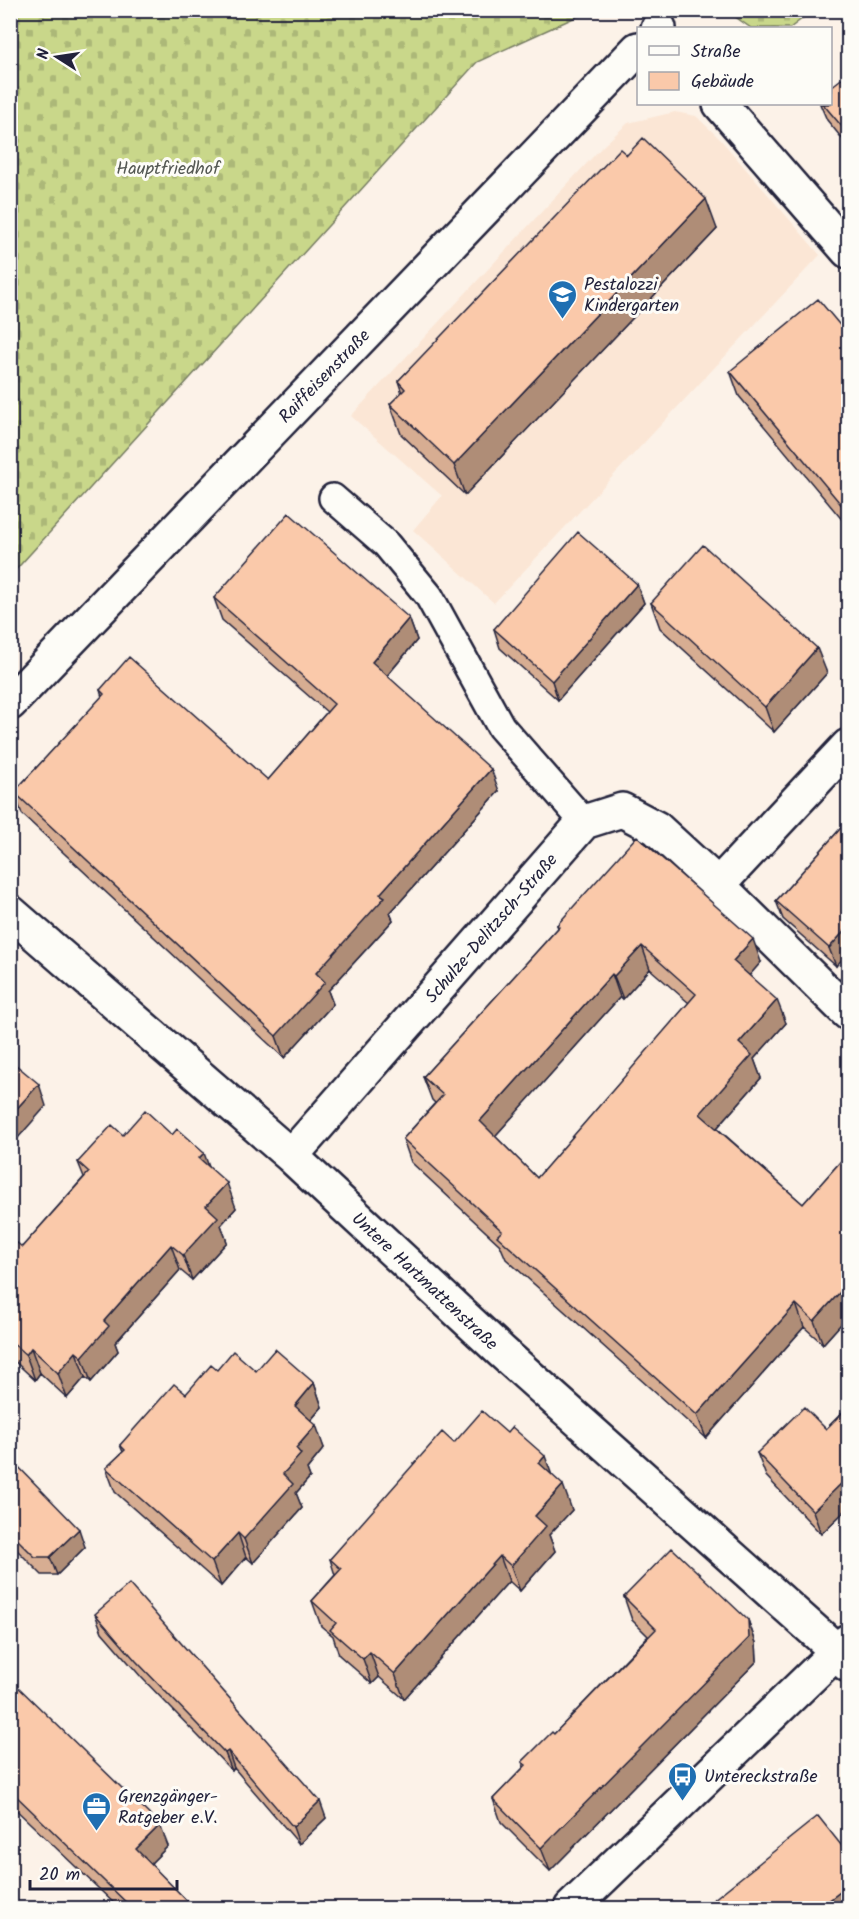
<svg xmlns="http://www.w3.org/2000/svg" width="859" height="1919" font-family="Kalam,sans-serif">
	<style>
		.built { fill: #fbe6d5 }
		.cemetery { fill: url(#cemetery-stones); stroke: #767c62; stroke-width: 1.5 }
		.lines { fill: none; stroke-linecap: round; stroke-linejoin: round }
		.service-casing { stroke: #22223b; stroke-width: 32 }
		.minor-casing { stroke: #22223b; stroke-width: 38 }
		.service { stroke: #fdfcf7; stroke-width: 27 }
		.minor { stroke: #fdfcf7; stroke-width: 33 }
		.wall { fill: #d7ad92; stroke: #22223b; stroke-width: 1.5; fill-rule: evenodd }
		.shaded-wall { fill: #af8d77; stroke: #22223b; stroke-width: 1.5 }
		.building { fill: #fac9aa; stroke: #22223b; stroke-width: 1.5; fill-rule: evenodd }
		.labels { text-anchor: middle; stroke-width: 6; stroke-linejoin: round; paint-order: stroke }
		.park-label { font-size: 18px; fill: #545853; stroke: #fdfcf7 }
		.poi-label { font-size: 18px; fill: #22223b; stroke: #fdfcf7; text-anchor: start }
		.street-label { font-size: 18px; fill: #22223b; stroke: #fdfcf7 }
	</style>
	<defs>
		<pattern id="cemetery-stones" width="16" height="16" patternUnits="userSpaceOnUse" patternTransform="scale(1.5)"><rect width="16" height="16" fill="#c9d78a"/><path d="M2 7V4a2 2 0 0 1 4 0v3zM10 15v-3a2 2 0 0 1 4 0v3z" fill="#acb878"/></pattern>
	</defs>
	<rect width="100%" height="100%" fill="#fcf2e8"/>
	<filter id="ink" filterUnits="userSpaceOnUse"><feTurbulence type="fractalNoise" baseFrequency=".0167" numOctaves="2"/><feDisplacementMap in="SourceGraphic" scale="12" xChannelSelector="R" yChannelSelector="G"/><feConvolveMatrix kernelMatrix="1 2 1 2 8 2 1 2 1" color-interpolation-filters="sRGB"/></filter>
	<g filter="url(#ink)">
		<path class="built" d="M 675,112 L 696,116 L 720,139 L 820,255 L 494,603 L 413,530 L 442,496 L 351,416 L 603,146 L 628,123 Z"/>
		<path class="cemetery" d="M 11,10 L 589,10 L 589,11 L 477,62 L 11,575 Z
			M 727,11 L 812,11 L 790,28 L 751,28 Z"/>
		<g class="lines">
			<defs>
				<path id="service" d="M 333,498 L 386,544 L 429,596 L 501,727 L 584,822"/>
				<path id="minor" d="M 658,28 L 659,28
					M 720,104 L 848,251
					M 10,703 L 638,49
					M 718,885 L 848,1013
					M 10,912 L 291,1156 L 502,1352 L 838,1652 L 848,1665
					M 291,1156 L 584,822 L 622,810 L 656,828 L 718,885 L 848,746
					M 571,1908 L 848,1641"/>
			</defs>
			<use href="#service" class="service-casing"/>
			<use href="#minor" class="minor-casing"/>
			<use href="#service" class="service"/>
			<use href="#minor" class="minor"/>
		</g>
		<path class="wall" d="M 849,73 L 849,147 L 827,120 L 820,104 L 831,104 Z
			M 627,155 L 717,229 L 465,495 L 401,434 L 390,404 L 402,393 L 398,381 Z
			M 849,336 L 849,528 L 739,396 L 730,371 Z
			M 637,584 L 644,603 L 558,700 L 500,648 L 494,629 Z
			M 214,598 L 409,618 L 417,640 L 387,676 L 499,791 L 390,913 L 393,920 L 328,991 L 333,1004 L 284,1058 L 22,814 L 14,792 L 102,697 L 100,690 L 268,780 L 327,712 L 222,620 Z
			M 651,603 L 827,673 L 774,732 L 660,628 Z
			M 849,819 L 836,966 L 783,919 L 776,901 Z
			M 557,925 L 761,962 L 749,975 L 786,1023 L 754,1059 L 761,1078 L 717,1128 L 803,1204 L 849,1152 L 849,1315 L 823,1344 L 804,1327 L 706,1438 L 506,1259 L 500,1245 L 411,1162 L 403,1139 L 435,1103 L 432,1100 L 423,1077 L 558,928 ZM 650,969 L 689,1003 L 537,1178 L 495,1136 L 620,997 L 623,999 Z
			M 123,1135 L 172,1135 L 209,1167 L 236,1208 L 221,1225 L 227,1242 L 192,1280 L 180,1270 L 115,1343 L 118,1351 L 91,1382 L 85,1377 L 67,1398 L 40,1373 L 35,1380 L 10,1357 L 10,1249 L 22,1247 L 84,1177 L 78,1162 Z
			M 256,1371 L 314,1383 L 322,1407 L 311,1420 L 324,1448 L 307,1469 L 310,1477 L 296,1493 L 302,1508 L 253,1563 L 246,1557 L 221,1586 L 115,1492 L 106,1468 L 123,1452 L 120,1445 L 186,1394 Z
			M 849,1406 L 849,1507 L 821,1534 L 766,1476 L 757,1453 L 826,1429 Z
			M 454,1443 L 552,1475 L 572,1510 L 549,1535 L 555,1551 L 520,1591 L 509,1581 L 404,1699 L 379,1677 L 372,1684 L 339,1655 L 333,1636 L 321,1626 L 312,1601 L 335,1575 L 330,1559 Z
			M 10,1458 L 85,1547 L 57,1575 L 42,1575 L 10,1543 Z
			M 624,1597 L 748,1620 L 756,1643 L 757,1661 L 550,1871 L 501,1822 L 493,1799 L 524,1767 L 522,1762 L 554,1734 L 648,1636 L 632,1620 Z
			M 95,1614 L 326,1818 L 299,1844 L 234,1768 L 232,1771 L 142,1678 L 102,1632 Z
			M 10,1686 L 168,1846 L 150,1864 L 194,1908 L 119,1908 L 10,1804 Z"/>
		<path class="shaded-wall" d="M 706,199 L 717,229 L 465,495 L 454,465 Z
			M 637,584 L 644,603 L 558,700 L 552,681 Z
			M 409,618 L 417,640 L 380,684 L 372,662 Z
			M 817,648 L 827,673 L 774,732 L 765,707 Z
			M 491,769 L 499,791 L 390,913 L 393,920 L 328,991 L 333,1004 L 284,1058 L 276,1036 L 316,973 L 380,894 Z
			M 849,926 L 849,952 L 836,966 L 829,948 Z
			M 753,939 L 761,962 L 742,984 L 733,961 Z
			M 642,946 L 650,969 L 623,999 L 614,976 Z
			M 612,974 L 620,997 L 488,1144 L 480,1121 Z
			M 777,1000 L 786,1023 L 754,1059 L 761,1078 L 709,1137 L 700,1114 L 739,1043 Z
			M 39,1084 L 46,1106 L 10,1147 L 10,1116 Z
			M 204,1153 L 213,1178 L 199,1158 Z
			M 227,1183 L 236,1208 L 221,1225 L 227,1242 L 192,1280 L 183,1255 L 206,1206 Z
			M 171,1245 L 180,1270 L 115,1343 L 118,1351 L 91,1382 L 82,1357 L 104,1321 Z
			M 849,1282 L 849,1315 L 823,1344 L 814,1321 Z
			M 796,1304 L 804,1327 L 706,1438 L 697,1415 Z
			M 31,1348 L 40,1373 L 35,1380 L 26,1355 Z
			M 76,1352 L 85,1377 L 67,1398 L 58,1373 Z
			M 314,1383 L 322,1407 L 303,1429 L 295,1406 Z
			M 316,1425 L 324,1448 L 307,1469 L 310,1477 L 296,1493 L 302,1508 L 253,1563 L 244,1539 L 283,1474 L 296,1448 Z
			M 545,1456 L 554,1481 L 539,1463 Z
			M 849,1476 L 849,1507 L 821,1534 L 813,1511 Z
			M 563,1485 L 572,1510 L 549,1535 L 555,1551 L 520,1591 L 511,1566 L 535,1516 Z
			M 79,1529 L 85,1547 L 57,1575 L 50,1557 Z
			M 238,1533 L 246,1557 L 221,1586 L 212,1562 Z
			M 500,1556 L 509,1581 L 404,1699 L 395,1674 Z
			M 748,1620 L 756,1643 L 757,1661 L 550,1871 L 541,1848 Z
			M 370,1652 L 379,1677 L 372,1684 L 363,1659 Z
			M 228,1751 L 234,1768 L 232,1771 L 225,1753 Z
			M 320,1801 L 326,1818 L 299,1844 L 293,1827 Z
			M 160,1825 L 168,1846 L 144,1870 L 136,1849 Z
			M 849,1885 L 849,1908 L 819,1908 Z"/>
		<path class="building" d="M 849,73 L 849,135 L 823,104 L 831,104 L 831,87 Z
			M 643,138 L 706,199 L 454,465 L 390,404 L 405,389 L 398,381 L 620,149 L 627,155 Z
			M 818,299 L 849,336 L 849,514 L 730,371 Z
			M 289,513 L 409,618 L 372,662 L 491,769 L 380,894 L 385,897 L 316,973 L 325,982 L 276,1036 L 14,792 L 104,694 L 100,690 L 129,657 L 268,780 L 334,704 L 214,598 Z
			M 578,532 L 637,584 L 552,681 L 494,629 Z
			M 703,545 L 817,648 L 765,707 L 651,603 Z
			M 849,819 L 849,926 L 829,948 L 776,901 Z
			M 637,836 L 753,939 L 733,961 L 777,1000 L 739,1043 L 752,1055 L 700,1114 L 803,1204 L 849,1152 L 849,1282 L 814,1321 L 796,1304 L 697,1415 L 497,1236 L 502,1231 L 403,1139 L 443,1095 L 423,1077 L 559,927 L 557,925 ZM 642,946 L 696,994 L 537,1178 L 480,1121 L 612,974 L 614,976 Z
			M 10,1060 L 39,1084 L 10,1116 Z
			M 145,1110 L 172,1135 L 177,1129 L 204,1153 L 199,1158 L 227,1183 L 206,1206 L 218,1217 L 183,1255 L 171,1245 L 104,1321 L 109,1326 L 82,1357 L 76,1352 L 58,1373 L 31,1348 L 26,1355 L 10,1341 L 10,1249 L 16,1242 L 22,1247 L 89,1172 L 78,1162 L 112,1125 L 123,1135 Z
			M 275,1349 L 314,1383 L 295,1406 L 316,1425 L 296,1448 L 301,1454 L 283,1474 L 293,1484 L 244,1539 L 238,1533 L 212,1562 L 106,1468 L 125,1450 L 120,1445 L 174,1384 L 186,1394 L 211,1365 L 217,1370 L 233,1351 L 256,1371 Z
			M 849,1406 L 849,1476 L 813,1511 L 757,1453 L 804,1407 L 826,1429 Z
			M 482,1411 L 507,1433 L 512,1427 L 545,1456 L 539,1463 L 563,1485 L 535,1516 L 546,1526 L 511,1566 L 500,1556 L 395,1674 L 370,1652 L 363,1659 L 330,1630 L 336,1623 L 312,1601 L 341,1569 L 330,1559 L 442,1432 L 454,1443 Z
			M 10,1458 L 79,1529 L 50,1557 L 35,1557 L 10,1532 Z
			M 672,1548 L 748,1620 L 749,1638 L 541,1848 L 493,1799 L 526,1765 L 522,1762 L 552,1732 L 554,1734 L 656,1629 L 624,1597 Z
			M 129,1584 L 320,1801 L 293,1827 L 228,1751 L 225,1753 L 136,1661 L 95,1614 Z
			M 14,1683 L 160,1825 L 136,1849 L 194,1908 L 132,1908 L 10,1790 L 10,1686 Z
			M 818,1816 L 849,1855 L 849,1885 L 819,1908 L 703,1908 Z"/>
	</g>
	<defs>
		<symbol id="school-pin" viewBox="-11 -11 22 30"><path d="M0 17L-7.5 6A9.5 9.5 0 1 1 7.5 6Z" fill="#1f6fb2" stroke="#fdfcf7"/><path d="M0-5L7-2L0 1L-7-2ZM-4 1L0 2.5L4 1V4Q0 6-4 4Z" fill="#fff"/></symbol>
		<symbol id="bus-pin" viewBox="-11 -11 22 30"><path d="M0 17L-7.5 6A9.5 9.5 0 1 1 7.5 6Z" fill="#1f6fb2" stroke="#fdfcf7"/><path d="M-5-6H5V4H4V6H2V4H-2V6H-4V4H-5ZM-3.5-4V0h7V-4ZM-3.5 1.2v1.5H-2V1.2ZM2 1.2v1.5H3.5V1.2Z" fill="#fff"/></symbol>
		<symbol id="office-pin" viewBox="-11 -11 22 30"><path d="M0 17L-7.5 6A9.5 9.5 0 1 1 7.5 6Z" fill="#1f6fb2" stroke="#fdfcf7"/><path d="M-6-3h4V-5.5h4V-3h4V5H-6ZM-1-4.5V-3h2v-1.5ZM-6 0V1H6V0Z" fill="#fff"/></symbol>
	</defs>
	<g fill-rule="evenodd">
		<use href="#school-pin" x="546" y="278" width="33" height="45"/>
		<use href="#bus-pin" x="666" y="1760" width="33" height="45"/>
		<use href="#office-pin" x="80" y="1790" width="33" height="45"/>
	</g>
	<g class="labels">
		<g class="park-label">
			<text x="168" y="174">Hauptfriedhof</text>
		</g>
		<g class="poi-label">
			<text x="584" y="290">Pestalozzi<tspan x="584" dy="21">Kindergarten</tspan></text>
			<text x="704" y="1782">Untereckstraße</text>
			<text x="118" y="1802">Grenzgänger-<tspan x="118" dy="21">Ratgeber e.V.</tspan></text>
		</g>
		<g class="street-label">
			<text transform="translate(324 376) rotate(-46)" y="6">Raiffeisenstraße</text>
			<text transform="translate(491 928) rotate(-49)" y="6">Schulze-Delitzsch-Straße</text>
			<text transform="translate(425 1281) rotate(43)" y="6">Untere Hartmattenstraße</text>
		</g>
	</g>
	<rect width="859" height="1919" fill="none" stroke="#fdfcf7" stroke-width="36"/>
	<rect x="18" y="18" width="823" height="1883" fill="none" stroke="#22223b" stroke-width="2" filter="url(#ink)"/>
	<rect x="637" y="27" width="195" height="78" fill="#fdfcf7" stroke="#a5a5ac" stroke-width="1.5"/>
	<rect x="649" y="46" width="30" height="9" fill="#fdfcf7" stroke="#a5a5ac" stroke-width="1.5"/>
	<text x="691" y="57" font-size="18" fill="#22223b">Straße</text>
	<rect x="649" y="72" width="30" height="18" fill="#fac9aa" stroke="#a5a5ac" stroke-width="1.5"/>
	<text x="691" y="87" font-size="18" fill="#22223b">Gebäude</text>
	<g transform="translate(57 57) rotate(282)" stroke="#fdfcf7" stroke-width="4.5" paint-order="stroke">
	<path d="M0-4.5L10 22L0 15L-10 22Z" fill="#22223b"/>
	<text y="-9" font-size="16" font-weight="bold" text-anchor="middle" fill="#22223b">N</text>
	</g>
	<path d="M30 1880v9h147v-9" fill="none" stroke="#22223b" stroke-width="3"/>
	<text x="39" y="1880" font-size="18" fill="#22223b" stroke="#fdfcf7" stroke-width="4.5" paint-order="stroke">20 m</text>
</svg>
